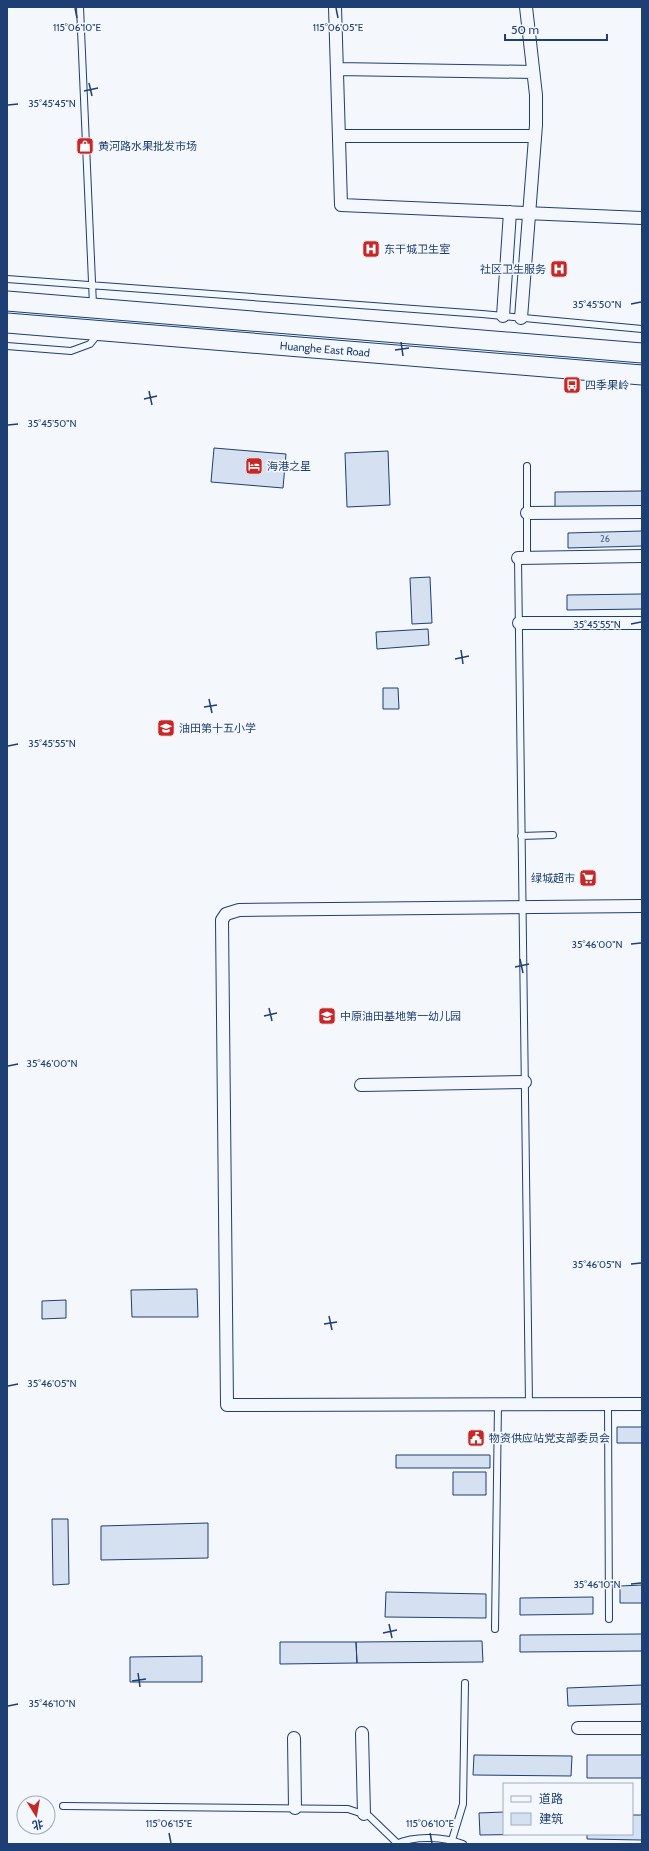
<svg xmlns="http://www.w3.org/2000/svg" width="649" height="1851" font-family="Cabin,'Noto Sans SC',sans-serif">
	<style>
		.building { fill: #d5e0f0; stroke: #1d3f73 }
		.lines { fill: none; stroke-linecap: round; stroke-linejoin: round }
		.lane-casing { stroke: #1d3f73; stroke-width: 8 }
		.street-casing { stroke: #1d3f73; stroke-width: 14 }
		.primary-casing { stroke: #1d3f73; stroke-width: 21 }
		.lane { stroke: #f4f7fb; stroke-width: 6 }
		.street { stroke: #f4f7fb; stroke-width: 12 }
		.primary { stroke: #f4f7fb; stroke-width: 19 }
		.ticks { fill: none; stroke: #1d3f73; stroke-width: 1.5 }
		.labels { text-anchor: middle; stroke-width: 3; stroke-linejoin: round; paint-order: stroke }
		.number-label { font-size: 9px; fill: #4b6792 }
		.poi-label { font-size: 11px; fill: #1d3f73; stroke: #f4f7fb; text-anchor: start }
		.street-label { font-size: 11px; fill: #1d3f73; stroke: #f4f7fb }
		.ticks-label { font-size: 10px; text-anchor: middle; fill: #1d3f73; stroke: #f4f7fb; stroke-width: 3; stroke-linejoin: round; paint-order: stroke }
	</style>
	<rect width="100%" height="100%" fill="#f4f7fb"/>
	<path class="building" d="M 214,448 L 286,454 L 283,488 L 211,482 Z
		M 388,451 L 390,505 L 347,507 L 345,453 Z
		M 642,491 L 642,507 L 555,509 L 555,492 Z
		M 642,531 L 642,546 L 568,548 L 568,533 Z
		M 430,577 L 432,623 L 412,624 L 410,578 Z
		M 642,594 L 642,609 L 567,610 L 567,595 Z
		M 428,629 L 429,645 L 377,649 L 376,632 Z
		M 383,688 L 398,688 L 399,709 L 383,709 Z
		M 197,1289 L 198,1317 L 132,1317 L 131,1290 Z
		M 66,1300 L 66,1318 L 42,1319 L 42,1301 Z
		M 617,1427 L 642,1427 L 642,1443 L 617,1443 Z
		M 396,1455 L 490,1455 L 490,1468 L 396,1468 Z
		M 453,1472 L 486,1472 L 486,1495 L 453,1495 Z
		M 52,1519 L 68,1519 L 69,1584 L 53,1585 Z
		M 208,1523 L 208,1558 L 101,1560 L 101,1526 Z
		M 642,1585 L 642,1603 L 620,1603 L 620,1586 Z
		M 386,1592 L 486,1594 L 486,1618 L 385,1617 Z
		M 593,1597 L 593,1614 L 520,1615 L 520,1598 Z
		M 642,1634 L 642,1651 L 520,1652 L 520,1635 Z
		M 482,1641 L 483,1662 L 357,1663 L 356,1642 Z
		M 280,1642 L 356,1642 L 357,1663 L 280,1664 Z
		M 202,1656 L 202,1682 L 130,1682 L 130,1657 Z
		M 642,1685 L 642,1704 L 568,1706 L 567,1688 Z
		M 474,1755 L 572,1756 L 571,1776 L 473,1775 Z
		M 587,1755 L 642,1755 L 642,1778 L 587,1778 Z
		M 504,1812 L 504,1834 L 546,1834 L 480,1835 L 479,1813 Z
		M 632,1815 L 642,1815 L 642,1840 L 587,1839 L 587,1834 L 632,1834 Z"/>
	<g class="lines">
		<defs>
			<path id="lane" d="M 80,7 L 93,305
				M 7,279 L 482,314 L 642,329
				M 7,346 L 71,351 L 90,344 L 99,333
				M 527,557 L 527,466
				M 518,558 L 529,1404
				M 521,836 L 553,835
				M 608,1404 L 609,1619
				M 495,1629 L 498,1404
				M 63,1806 L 348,1809 L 369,1816 L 397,1843
				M 452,1840 L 463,1804 L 465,1683
				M 396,1844 C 416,1835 444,1837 463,1844"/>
			<path id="street" d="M 335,7 L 341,205 L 642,218
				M 337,69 L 533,72
				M 339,136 L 535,136
				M 503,316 L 510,212
				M 521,318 L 536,125 L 536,95 L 526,7
				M 527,513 L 642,512
				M 518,558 L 642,556
				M 519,623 L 642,623
				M 642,906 L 239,910 L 226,914 L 222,920 L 227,1405 L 642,1404
				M 361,1085 L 525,1082
				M 578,1728 L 642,1728
				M 362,1733 L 364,1814
				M 294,1738 L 295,1808"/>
			<g id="primary">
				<path d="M 7,301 L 642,353"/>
				<path id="s1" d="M 7,323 L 642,375"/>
			</g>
		</defs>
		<use href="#lane" class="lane-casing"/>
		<use href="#street" class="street-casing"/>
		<use href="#primary" class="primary-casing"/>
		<use href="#lane" class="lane"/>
		<use href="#street" class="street"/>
		<use href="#primary" class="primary"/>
	</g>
	<path class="ticks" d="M 75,8 L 77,18M 336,8 L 338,18M 89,83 L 92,96M 84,91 L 98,88M 8,105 L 18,104M 631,304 L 641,302M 401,342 L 403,356M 395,350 L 409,348M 149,391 L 152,405M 144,399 L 157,396M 8,425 L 18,424M 631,624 L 641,622M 461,650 L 463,664M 455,659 L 469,656M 209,699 L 212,713M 204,707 L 217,705M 8,746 L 18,744M 631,944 L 641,943M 520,959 L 523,973M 515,967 L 529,964M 269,1008 L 272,1021M 264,1016 L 277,1013M 8,1066 L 18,1064M 631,1264 L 641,1263M 329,1316 L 332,1330M 324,1324 L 337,1322M 8,1386 L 18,1384M 631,1584 L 641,1583M 389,1624 L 392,1638M 383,1633 L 397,1630M 138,1673 L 140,1687M 132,1681 L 146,1679M 8,1706 L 18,1704M 169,1833 L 171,1843M 430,1833 L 432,1843"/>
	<defs>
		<symbol id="shop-square" viewBox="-11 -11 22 22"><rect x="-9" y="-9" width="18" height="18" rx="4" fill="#c62828" stroke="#f4f7fb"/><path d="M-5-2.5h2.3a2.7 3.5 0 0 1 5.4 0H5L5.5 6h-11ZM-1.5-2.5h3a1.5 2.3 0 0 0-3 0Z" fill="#fff"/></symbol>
		<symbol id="hospital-square" viewBox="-11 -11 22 22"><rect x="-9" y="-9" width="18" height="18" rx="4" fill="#c62828" stroke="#f4f7fb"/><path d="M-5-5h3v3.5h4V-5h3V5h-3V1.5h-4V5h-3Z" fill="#fff"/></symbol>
		<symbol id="bus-square" viewBox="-11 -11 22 22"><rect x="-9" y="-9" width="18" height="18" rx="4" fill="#c62828" stroke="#f4f7fb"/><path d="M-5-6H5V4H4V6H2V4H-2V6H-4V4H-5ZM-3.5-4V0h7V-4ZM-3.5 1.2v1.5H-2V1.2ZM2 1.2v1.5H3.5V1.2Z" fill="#fff"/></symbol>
		<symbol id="hotel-square" viewBox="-11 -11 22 22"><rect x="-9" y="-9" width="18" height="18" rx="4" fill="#c62828" stroke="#f4f7fb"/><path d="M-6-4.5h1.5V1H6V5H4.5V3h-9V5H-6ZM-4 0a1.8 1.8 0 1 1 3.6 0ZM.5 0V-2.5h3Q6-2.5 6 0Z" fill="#fff"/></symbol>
		<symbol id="school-square" viewBox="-11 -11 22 22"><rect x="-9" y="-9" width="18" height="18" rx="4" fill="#c62828" stroke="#f4f7fb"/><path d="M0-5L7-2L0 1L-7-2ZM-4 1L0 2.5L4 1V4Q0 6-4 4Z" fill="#fff"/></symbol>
		<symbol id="supermarket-square" viewBox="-11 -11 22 22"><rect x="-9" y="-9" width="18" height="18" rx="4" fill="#c62828" stroke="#f4f7fb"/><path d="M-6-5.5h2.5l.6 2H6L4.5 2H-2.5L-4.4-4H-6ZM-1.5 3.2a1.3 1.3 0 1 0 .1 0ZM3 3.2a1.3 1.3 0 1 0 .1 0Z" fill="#fff"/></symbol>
		<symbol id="civic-square" viewBox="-11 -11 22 22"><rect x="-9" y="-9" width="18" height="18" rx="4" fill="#c62828" stroke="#f4f7fb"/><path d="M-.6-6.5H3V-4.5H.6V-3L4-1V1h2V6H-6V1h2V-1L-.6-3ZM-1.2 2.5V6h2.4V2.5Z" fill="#fff"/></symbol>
	</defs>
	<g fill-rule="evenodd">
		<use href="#shop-square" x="75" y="136" width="20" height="20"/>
		<use href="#hospital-square" x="361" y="239" width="20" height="20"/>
		<use href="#hospital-square" x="549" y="259" width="20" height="20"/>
		<use href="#bus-square" x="562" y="375" width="20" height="20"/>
		<use href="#hotel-square" x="244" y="456" width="20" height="20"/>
		<use href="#school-square" x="156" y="718" width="20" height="20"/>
		<use href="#supermarket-square" x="578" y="868" width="20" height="20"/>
		<use href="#school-square" x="317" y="1006" width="20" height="20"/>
		<use href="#civic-square" x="466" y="1428" width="20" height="20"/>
	</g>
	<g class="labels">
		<g class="number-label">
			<text x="605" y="542">26</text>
		</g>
		<g class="poi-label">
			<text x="98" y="150">黄河路水果批发市场</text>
			<text x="384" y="253">东干城卫生室</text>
			<text x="546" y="273" text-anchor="end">社区卫生服务</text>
			<text x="585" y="389">四季果岭</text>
			<text x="267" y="470">海港之星</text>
			<text x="179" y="732">油田第十五小学</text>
			<text x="575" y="882" text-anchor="end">绿城超市</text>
			<text x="340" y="1020">中原油田基地第一幼儿园</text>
			<text x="489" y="1442">物资供应站党支部委员会</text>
		</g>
		<g class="street-label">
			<text dy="4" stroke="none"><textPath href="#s1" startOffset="319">Huanghe East Road</textPath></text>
		</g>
	</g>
	<g class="ticks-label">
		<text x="77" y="31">115°06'10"E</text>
		<text x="338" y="31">115°06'05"E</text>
		<text x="52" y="107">35°45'45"N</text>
		<text x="597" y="308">35°45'50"N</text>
		<text x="52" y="427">35°45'50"N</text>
		<text x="597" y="628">35°45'55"N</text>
		<text x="52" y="747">35°45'55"N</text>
		<text x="597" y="948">35°46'00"N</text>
		<text x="52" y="1067">35°46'00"N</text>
		<text x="597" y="1268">35°46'05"N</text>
		<text x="52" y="1387">35°46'05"N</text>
		<text x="597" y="1588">35°46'10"N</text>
		<text x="52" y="1707">35°46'10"N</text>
		<text x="169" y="1827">115°06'15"E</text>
		<text x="430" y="1827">115°06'10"E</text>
	</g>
	<rect width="649" height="1851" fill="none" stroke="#1d3f73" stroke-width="16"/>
	<rect x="503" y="1783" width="130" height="52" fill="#f4f7fb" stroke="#9eadc5"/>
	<rect x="511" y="1796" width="20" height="6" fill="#f4f7fb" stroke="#9eadc5"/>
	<text x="539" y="1803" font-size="12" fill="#1d3f73">道路</text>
	<rect x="511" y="1813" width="20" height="12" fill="#d5e0f0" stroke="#9eadc5"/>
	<text x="539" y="1823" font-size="12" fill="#1d3f73">建筑</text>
	<g transform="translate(36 1815) rotate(169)"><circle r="19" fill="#f4f7fb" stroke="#9eadc5"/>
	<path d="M0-3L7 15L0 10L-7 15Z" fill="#c62828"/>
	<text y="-6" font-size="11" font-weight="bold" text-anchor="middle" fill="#1d3f73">北</text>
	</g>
	<path d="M505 34v6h102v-6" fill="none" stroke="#1d3f73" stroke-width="2"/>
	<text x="511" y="34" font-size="12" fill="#1d3f73" stroke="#f4f7fb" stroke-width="3" paint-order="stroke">50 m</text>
</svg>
